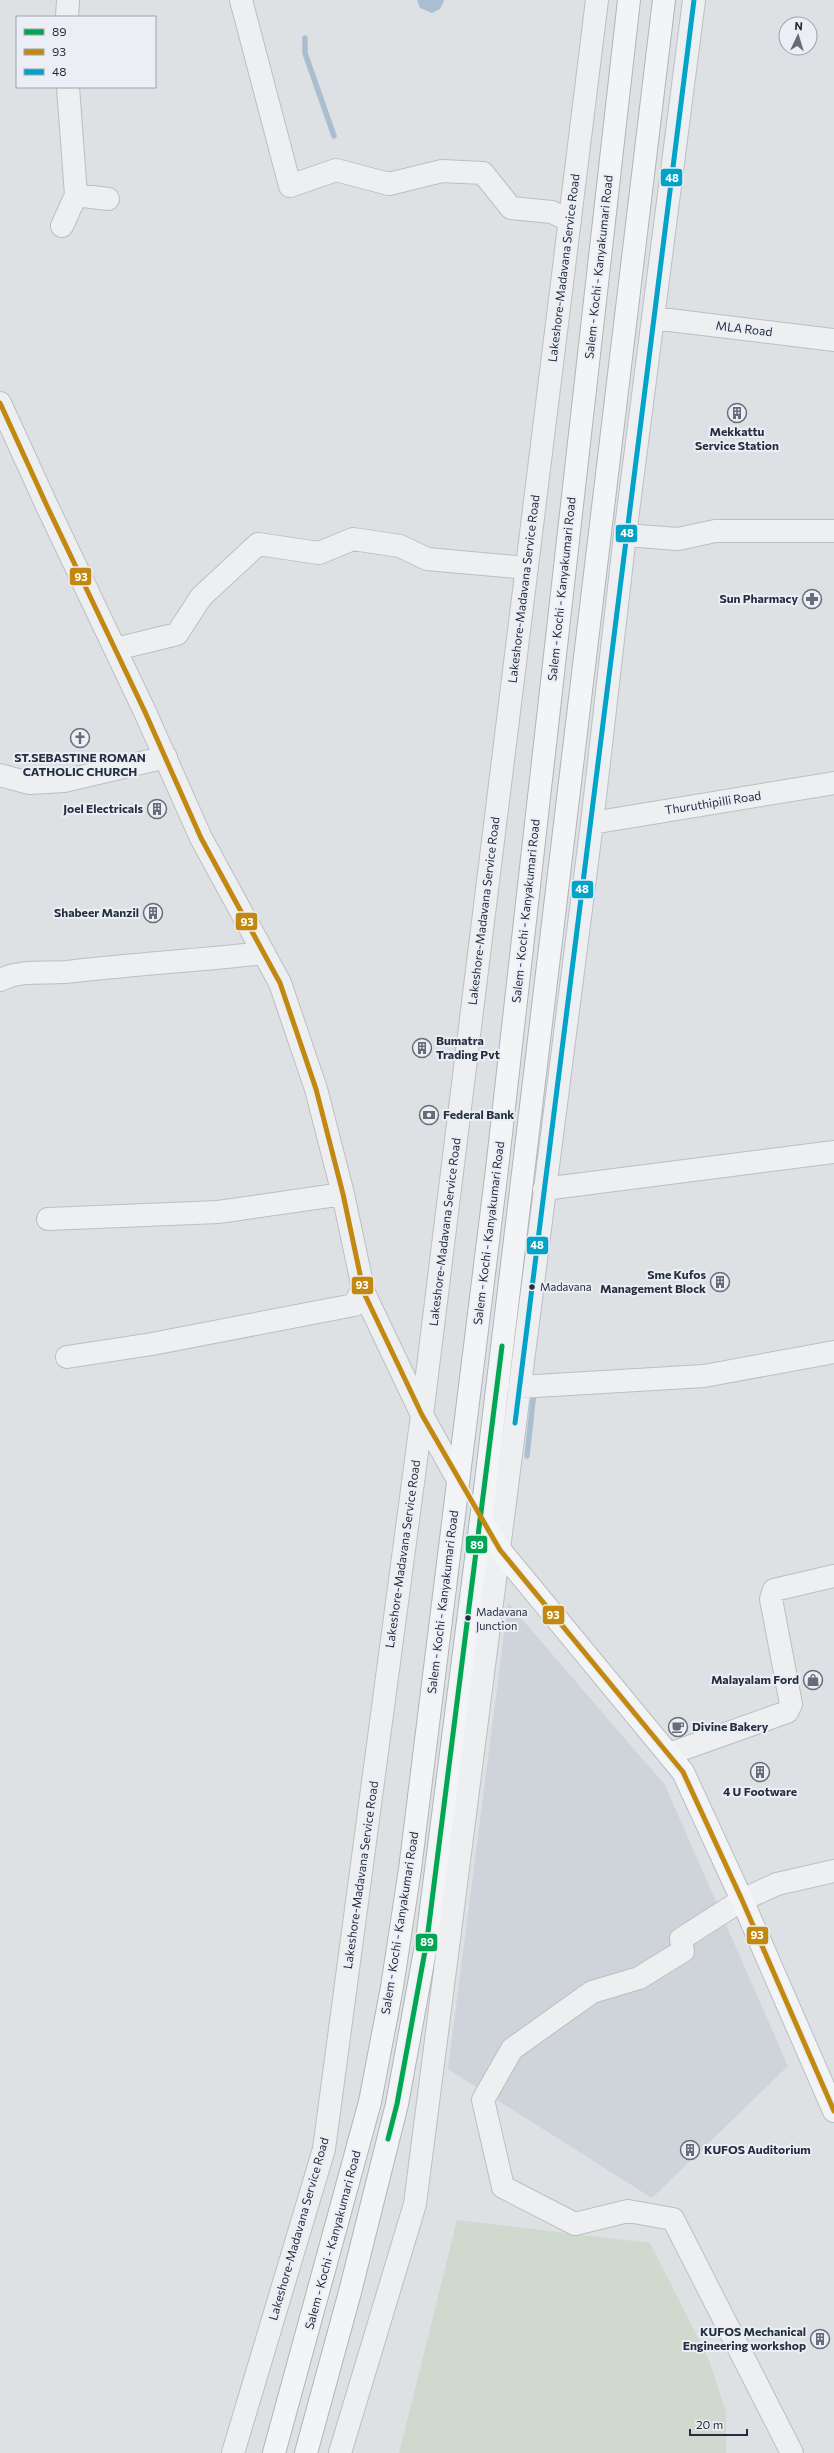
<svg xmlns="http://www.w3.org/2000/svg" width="834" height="2453" font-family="Commissioner,sans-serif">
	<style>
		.built { fill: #cfd4db }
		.green { fill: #cfd9ce }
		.water { fill: #aabed2 }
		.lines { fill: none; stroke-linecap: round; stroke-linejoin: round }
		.stream { stroke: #aabed2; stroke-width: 5.5 }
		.minor-casing { stroke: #bcbfc2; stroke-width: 24 }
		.major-casing { stroke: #babec2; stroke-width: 24 }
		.highway-casing { stroke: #b0b4b9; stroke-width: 24 }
		.minor { stroke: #edeff1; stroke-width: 22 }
		.major { stroke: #f2f4f5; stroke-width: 22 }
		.highway { stroke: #f2f4f5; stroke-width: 22 }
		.bus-1-casing { stroke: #ebeff5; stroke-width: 8 }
		.bus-2-casing { stroke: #ebeff5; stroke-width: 8 }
		.bus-3-casing { stroke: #ebeff5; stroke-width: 8 }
		.bus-1 { stroke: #00a651; stroke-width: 5 }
		.bus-2 { stroke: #c28810; stroke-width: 5 }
		.bus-3 { stroke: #02a3c7; stroke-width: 5 }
		.bus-dot { fill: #252e3e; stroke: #ebeff5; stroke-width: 1.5 }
		.labels { text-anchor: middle; stroke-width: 4; stroke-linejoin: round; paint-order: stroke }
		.bus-label { font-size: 11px; fill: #252e3e; stroke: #ebeff5; text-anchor: start }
		.street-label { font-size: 12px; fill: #252e3e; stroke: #ebeff5 }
		.poi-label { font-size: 12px; font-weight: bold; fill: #252e3e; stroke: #ebeff5; text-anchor: end }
		.line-badge { stroke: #ebeff5; stroke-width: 1.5 }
		.badge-label { font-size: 11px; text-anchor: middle; font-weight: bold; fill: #fff }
	</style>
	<rect width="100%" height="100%" fill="#dee1e4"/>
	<path class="built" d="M 508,1603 L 665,1785 L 788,2066 L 652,2198 L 448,2069 Z"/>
	<path class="green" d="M 457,2220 L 650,2243 L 709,2360 L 726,2412 L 726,2453 L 399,2453 Z"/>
	<path class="water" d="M 417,0 L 444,0 L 444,1 L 440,9 L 432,13 L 420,8 Z"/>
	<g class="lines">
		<path class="stream" d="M 305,38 L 305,53 L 334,136
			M 527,1456 L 534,1391"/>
		<defs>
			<path id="minor" d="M 241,0 L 290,186 L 336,170 L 389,184 L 442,171 L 483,173 L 511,208 L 552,212 L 570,221
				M 67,17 L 68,0
				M 76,195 L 108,199
				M 62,226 L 76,195 L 68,87
				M 653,318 L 834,340
				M 0,403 L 47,506 L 145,712 L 201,838 L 280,983 L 316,1089 L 343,1194 L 364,1293 L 422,1415 L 458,1480
				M 625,535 L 678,539 L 715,531 L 834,531
				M 116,649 L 177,634 L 201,597 L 258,544 L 319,553 L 353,539 L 400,546 L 427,559 L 527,568
				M 0,775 L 29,783 L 64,781 L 166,757
				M 592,823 L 834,783
				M 0,980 C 25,968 49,975 75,971 C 138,964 201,960 264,953
				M 544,1189 L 834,1152
				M 48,1219 L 218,1212 L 343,1194
				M 67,1357 L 152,1344 L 354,1305 L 363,1288
				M 519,1387 L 704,1376 L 834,1352
				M 669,1754 L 787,1712 L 791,1704 L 771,1599 L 774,1590 L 834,1576
				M 233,2453 L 324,2149 L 422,1415 L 597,0
				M 340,2453 L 415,2204 L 592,823 L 625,535 L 694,0
				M 792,2453 L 673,2219 L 628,2211 L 575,2224 L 503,2187 L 483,2100 L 512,2049 L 592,1992 L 639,1978 L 683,1951 L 681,1939 L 742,1900 L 777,1884 L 834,1871"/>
			<path id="major" d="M 481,1520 L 500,1550 L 683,1772 L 742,1900 L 834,2111"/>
			<path id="highway" d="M 274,2453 L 370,2102 L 392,1987 L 410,1869 L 497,1169 L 629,0
				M 306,2453 L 350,2292 L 397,2104 L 427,1940 L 486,1481 L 664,0"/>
		</defs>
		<use href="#minor" class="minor-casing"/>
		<use href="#major" class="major-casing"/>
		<use href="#highway" class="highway-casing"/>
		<use href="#minor" class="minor"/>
		<use href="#major" class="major"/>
		<use href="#highway" class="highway"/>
		<defs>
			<path id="bus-1" d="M 388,2139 L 397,2104 L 427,1940 L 502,1346"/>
			<path id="bus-2" d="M 0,403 L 47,506 L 145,712 L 201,838 L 280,983 L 316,1089 L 343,1194 L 364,1293 L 422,1415 L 500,1550 L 683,1772 L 742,1900 L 834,2111"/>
			<path id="bus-3" d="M 515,1423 L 694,0"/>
		</defs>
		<use href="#bus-1" class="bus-1-casing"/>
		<use href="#bus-2" class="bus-2-casing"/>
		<use href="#bus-3" class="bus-3-casing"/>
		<use href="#bus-1" class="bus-1"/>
		<use href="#bus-2" class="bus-2"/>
		<use href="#bus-3" class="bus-3"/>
	</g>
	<defs>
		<symbol id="building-ring" viewBox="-11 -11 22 22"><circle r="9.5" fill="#ebeff5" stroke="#666d78" stroke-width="1.5"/><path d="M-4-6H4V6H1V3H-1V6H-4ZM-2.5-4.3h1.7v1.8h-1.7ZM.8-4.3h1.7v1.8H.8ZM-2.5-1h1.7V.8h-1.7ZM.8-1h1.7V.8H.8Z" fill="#666d78"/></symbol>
		<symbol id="pharmacy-ring" viewBox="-11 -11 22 22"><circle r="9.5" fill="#ebeff5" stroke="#666d78" stroke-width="1.5"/><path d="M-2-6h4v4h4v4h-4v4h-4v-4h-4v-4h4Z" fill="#666d78"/></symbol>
		<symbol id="church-ring" viewBox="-11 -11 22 22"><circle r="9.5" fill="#ebeff5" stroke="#666d78" stroke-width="1.5"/><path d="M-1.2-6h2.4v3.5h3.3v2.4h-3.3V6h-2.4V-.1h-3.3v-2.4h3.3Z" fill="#666d78"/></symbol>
		<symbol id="bank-ring" viewBox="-11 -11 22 22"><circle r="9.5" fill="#ebeff5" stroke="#666d78" stroke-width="1.5"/><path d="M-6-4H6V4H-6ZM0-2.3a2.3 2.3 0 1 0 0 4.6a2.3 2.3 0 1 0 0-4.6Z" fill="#666d78"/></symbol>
		<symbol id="shop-ring" viewBox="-11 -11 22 22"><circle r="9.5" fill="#ebeff5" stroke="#666d78" stroke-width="1.5"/><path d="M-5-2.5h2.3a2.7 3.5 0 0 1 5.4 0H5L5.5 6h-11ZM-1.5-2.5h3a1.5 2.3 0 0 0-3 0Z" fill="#666d78"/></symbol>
		<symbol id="cafe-ring" viewBox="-11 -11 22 22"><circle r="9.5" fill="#ebeff5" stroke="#666d78" stroke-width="1.5"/><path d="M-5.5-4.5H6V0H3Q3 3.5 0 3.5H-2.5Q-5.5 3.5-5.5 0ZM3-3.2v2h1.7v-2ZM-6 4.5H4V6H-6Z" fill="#666d78"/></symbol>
	</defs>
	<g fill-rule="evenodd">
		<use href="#building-ring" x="726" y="402" width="22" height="22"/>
		<use href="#pharmacy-ring" x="801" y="588" width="22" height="22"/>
		<use href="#church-ring" x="69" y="727" width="22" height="22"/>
		<use href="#building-ring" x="146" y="798" width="22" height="22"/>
		<use href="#building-ring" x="142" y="902" width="22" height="22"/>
		<use href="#building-ring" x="411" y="1037" width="22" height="22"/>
		<use href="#bank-ring" x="418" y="1104" width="22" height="22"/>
		<use href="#building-ring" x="709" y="1271" width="22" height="22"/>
		<use href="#shop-ring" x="802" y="1669" width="22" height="22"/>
		<use href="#cafe-ring" x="667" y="1716" width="22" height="22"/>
		<use href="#building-ring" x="749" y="1761" width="22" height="22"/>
		<use href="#building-ring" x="679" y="2139" width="22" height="22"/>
		<use href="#building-ring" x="809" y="2328" width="22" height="22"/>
	</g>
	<g class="bus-dot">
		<circle cx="532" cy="1287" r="3.5"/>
		<circle cx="468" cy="1618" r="3.5"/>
	</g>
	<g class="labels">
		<g class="bus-label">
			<text x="540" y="1291">Madavana</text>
			<text x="476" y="1616">Madavana<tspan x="476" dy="14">Junction</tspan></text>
		</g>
		<g class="street-label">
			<text transform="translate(599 267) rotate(-84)" y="4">Salem - Kochi - Kanyakumari Road</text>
			<text transform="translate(564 268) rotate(-83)" y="4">Lakeshore-Madavana Service Road</text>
			<text transform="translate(744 329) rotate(7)" y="4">MLA Road</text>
			<text transform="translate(524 589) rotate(-83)" y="4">Lakeshore-Madavana Service Road</text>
			<text transform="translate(562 589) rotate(-84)" y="4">Salem - Kochi - Kanyakumari Road</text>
			<text transform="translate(713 803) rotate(-9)" y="4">Thuruthipilli Road</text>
			<text transform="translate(484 911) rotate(-83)" y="4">Lakeshore-Madavana Service Road</text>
			<text transform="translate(526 911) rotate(-84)" y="4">Salem - Kochi - Kanyakumari Road</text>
			<text transform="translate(445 1232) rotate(-83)" y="4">Lakeshore-Madavana Service Road</text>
			<text transform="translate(489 1233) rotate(-83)" y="4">Salem - Kochi - Kanyakumari Road</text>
			<text transform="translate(403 1554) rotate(-82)" y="4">Lakeshore-Madavana Service Road</text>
			<text transform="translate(443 1602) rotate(-83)" y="4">Salem - Kochi - Kanyakumari Road</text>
			<text transform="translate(361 1875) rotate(-82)" y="4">Lakeshore-Madavana Service Road</text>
			<text transform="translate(400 1923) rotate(-81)" y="4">Salem - Kochi - Kanyakumari Road</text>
			<text transform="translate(299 2229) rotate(-74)" y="4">Lakeshore-Madavana Service Road</text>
			<text transform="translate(333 2240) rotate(-75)" y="4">Salem - Kochi - Kanyakumari Road</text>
		</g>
		<g class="poi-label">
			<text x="737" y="436" text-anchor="middle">Mekkattu<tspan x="737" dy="14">Service Station</tspan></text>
			<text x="798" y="603">Sun Pharmacy</text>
			<text x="80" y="762" text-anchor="middle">ST.SEBASTINE ROMAN<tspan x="80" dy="14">CATHOLIC CHURCH</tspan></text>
			<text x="143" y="813">Joel Electricals</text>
			<text x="139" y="917">Shabeer Manzil</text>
			<text x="436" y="1045" text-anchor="start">Bumatra<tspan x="436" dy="14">Trading Pvt</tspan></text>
			<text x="443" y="1119" text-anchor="start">Federal Bank</text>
			<text x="706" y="1279">Sme Kufos<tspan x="706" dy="14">Management Block</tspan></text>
			<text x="799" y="1684">Malayalam Ford</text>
			<text x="692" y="1731" text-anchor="start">Divine Bakery</text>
			<text x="760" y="1796" text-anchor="middle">4 U Footware</text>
			<text x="704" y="2154" text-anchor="start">KUFOS Auditorium</text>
			<text x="806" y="2336">KUFOS Mechanical<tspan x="806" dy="14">Engineering workshop</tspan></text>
		</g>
	</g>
	<g class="line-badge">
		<rect x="660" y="168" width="23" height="19" rx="4" fill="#02a3c7"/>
		<rect x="615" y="524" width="23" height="19" rx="4" fill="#02a3c7"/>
		<rect x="69" y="567" width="23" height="19" rx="4" fill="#c28810"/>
		<rect x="571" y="880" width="23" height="19" rx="4" fill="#02a3c7"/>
		<rect x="235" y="912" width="23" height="19" rx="4" fill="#c28810"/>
		<rect x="526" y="1236" width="23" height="19" rx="4" fill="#02a3c7"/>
		<rect x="351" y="1276" width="23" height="19" rx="4" fill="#c28810"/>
		<rect x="465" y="1535" width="23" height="19" rx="4" fill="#00a651"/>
		<rect x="542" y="1605" width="23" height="20" rx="4" fill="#c28810"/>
		<rect x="746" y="1926" width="23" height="19" rx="4" fill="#c28810"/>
		<rect x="415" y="1933" width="23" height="19" rx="4" fill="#00a651"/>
	</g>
	<g class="badge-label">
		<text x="672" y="182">48</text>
		<text x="627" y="537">48</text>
		<text x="81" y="581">93</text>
		<text x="582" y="893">48</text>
		<text x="247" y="926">93</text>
		<text x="537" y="1249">48</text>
		<text x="362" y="1289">93</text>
		<text x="477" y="1549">89</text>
		<text x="553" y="1619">93</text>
		<text x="757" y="1939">93</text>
		<text x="427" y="1946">89</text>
	</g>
	<rect x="16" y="16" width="140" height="72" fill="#ebeff5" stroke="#9ca2ac"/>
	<rect x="24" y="29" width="20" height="6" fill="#00a651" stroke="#9ca2ac"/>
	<text x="52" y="36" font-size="12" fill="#252e3e">89</text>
	<rect x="24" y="49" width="20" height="6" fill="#c28810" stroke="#9ca2ac"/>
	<text x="52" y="56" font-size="12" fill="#252e3e">93</text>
	<rect x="24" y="69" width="20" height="6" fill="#02a3c7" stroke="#9ca2ac"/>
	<text x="52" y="76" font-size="12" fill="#252e3e">48</text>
	<g transform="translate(798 36) rotate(4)"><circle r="19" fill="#ebeff5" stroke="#9ca2ac"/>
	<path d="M0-3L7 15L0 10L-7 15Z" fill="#666d78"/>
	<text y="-6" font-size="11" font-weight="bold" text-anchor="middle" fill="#252e3e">N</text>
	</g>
	<path d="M690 2429v6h57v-6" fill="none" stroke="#252e3e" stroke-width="2"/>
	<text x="696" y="2429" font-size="12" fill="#252e3e" stroke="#ebeff5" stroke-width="3" paint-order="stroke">20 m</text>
</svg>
